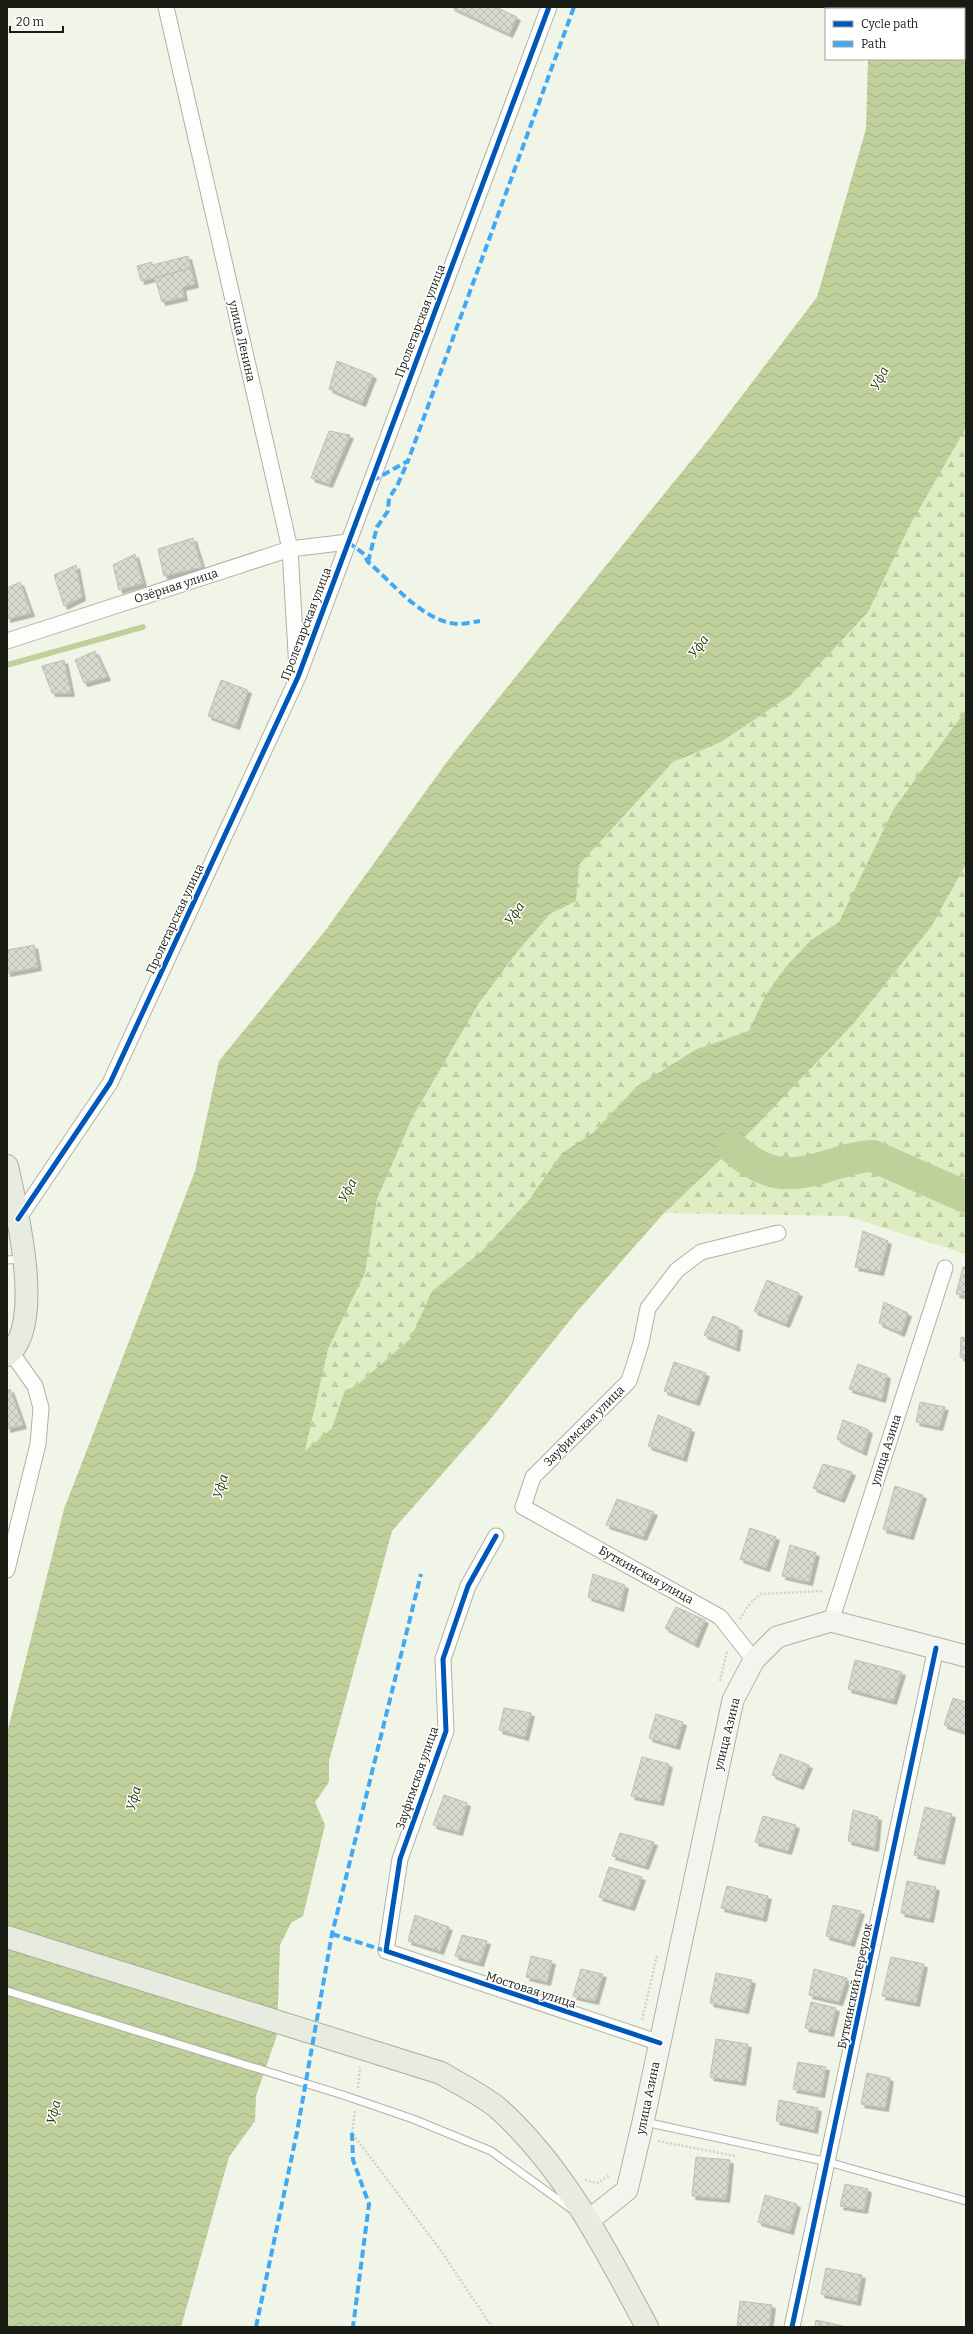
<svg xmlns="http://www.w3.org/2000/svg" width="973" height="2334" font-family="Bitter,serif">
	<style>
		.forest { fill: url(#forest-firs) }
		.water { fill: url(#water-waves) }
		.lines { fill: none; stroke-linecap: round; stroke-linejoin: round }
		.stream { stroke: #bfd09b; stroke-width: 5.5 }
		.river { stroke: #bfd09b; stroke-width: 32 }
		.building { fill: url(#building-cross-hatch); stroke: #bcc0b5; filter: url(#shadow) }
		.lane-casing { stroke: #afb2a8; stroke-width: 9 }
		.street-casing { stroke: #afb2a8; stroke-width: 17 }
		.secondary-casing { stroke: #afb2a8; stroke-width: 23 }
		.primary-casing { stroke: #a8af97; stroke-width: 24 }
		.path { stroke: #d0d1ce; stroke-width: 2.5; stroke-dasharray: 2 2; stroke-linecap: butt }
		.lane { stroke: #fdfefc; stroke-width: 7 }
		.street { stroke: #fdfefc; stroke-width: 15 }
		.secondary { stroke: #f3f4ee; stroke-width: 21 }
		.primary { stroke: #e8ece0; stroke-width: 22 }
		.quiet { stroke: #3fa9f5; stroke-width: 4; stroke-dasharray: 8 4; stroke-linecap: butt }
		.cycleway-casing { stroke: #fff; stroke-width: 8 }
		.cycleway { stroke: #0057b8; stroke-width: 5 }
		.labels { text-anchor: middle; stroke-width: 3; stroke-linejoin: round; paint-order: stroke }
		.street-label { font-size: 12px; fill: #191c13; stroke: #fff }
		.water-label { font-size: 13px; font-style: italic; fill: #2c3903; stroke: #fff }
	</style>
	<defs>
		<pattern id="forest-firs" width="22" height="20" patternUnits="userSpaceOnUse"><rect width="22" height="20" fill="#dfedc2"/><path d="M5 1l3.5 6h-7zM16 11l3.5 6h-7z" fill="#bfcba6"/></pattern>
		<pattern id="water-waves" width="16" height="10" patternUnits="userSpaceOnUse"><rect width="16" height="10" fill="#bfd09b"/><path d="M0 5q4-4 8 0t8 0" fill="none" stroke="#a4b285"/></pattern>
		<pattern id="building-cross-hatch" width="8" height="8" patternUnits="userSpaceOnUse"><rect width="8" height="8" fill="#d7dacf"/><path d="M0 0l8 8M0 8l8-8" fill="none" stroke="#b8bab1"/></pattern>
		<filter id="shadow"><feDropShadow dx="3.5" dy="3.5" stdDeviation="0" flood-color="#0004"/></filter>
	</defs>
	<rect width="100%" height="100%" fill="#f1f5e8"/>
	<path class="forest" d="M 966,425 L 966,710 L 930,760 L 862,876 L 839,922 L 812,940 L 765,996 L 749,1031 L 697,1049 L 636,1087 L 593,1133 L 562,1153 L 528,1201 L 481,1252 L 432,1291 L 410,1339 L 356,1386 L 345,1390 L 332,1428 L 305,1451 L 328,1349 L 365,1273 L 377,1199 L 413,1116 L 479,1003 L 517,952 L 550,914 L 576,901 L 579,865 L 673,762 L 721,742 L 791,695 L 868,612 L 910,525 Z
		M 966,864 L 966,1254 L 846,1216 L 664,1213 L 754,1128 L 854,1023 L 931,927 Z"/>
	<path class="water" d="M 870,7 L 966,7 L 966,425 L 964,431 L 910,525 L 868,612 L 791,695 L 721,742 L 673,762 L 579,865 L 576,901 L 550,914 L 517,952 L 479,1003 L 413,1116 L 377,1199 L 365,1273 L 328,1349 L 305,1451 L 332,1428 L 345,1390 L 356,1386 L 410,1339 L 432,1291 L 481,1252 L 528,1201 L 562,1153 L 593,1133 L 636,1087 L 697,1049 L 749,1031 L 765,996 L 785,968 L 811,940 L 839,922 L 893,810 L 966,710 L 966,864 L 931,927 L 854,1023 L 754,1128 L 664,1213 L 575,1314 L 488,1422 L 392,1531 L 329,1761 L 329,1782 L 315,1802 L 325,1825 L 303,1916 L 291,1923 L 280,1945 L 277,2035 L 256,2096 L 255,2121 L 229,2157 L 181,2327 L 7,2327 L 7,1733 L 64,1509 L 195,1171 L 219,1061 L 325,931 L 449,759 L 712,435 L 817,297 L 866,129 L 868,59 L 964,59 L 964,9 L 870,9 Z"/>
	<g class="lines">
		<path class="stream" d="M 7,665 L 143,627"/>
		<path class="river" d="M 733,1148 C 766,1177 789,1179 831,1165 C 845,1161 857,1156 873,1156 L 966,1197"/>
	</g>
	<path class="building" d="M 451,7 L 496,7 L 517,17 L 509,34 Z
		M 188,256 L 191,268 L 141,281 L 137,266 L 152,262 L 152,265 Z
		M 191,268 L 195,284 L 182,287 L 184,297 L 162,302 L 155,278 Z
		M 337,361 L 373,375 L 362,403 L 329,389 Z
		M 329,431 L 350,435 L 329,484 L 311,478 Z
		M 193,538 L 202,567 L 164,576 L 158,549 Z
		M 135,554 L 143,583 L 119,590 L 113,565 Z
		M 76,565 L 82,597 L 64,606 L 54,575 Z
		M 20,582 L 31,613 L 7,619 L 7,588 Z
		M 95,651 L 107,677 L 84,683 L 75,660 Z
		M 64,660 L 71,693 L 52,693 L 42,666 Z
		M 221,680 L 248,690 L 236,726 L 208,716 Z
		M 34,945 L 38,967 L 7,973 L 7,950 Z
		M 863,1231 L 888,1241 L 880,1272 L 855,1267 Z
		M 963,1267 L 966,1267 L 966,1296 L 956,1294 Z
		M 767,1280 L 799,1293 L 786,1324 L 754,1311 Z
		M 884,1302 L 908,1313 L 901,1333 L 879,1323 Z
		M 713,1316 L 739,1327 L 736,1348 L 704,1335 Z
		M 961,1337 L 966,1338 L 966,1359 L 960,1357 Z
		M 674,1362 L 706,1373 L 696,1402 L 664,1391 Z
		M 858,1364 L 887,1375 L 882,1399 L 849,1389 Z
		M 10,1389 L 23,1425 L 7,1429 L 7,1391 Z
		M 920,1402 L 945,1407 L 939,1427 L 916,1422 Z
		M 658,1415 L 691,1429 L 683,1458 L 648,1446 Z
		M 843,1420 L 869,1430 L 863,1452 L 837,1439 Z
		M 823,1464 L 852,1472 L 841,1499 L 813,1488 Z
		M 895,1486 L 923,1495 L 910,1536 L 883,1529 Z
		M 617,1499 L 654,1512 L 643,1537 L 606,1525 Z
		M 750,1528 L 776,1537 L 766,1568 L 740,1559 Z
		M 790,1545 L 816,1553 L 809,1582 L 782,1576 Z
		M 593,1574 L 625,1585 L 620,1608 L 588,1597 Z
		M 676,1607 L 705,1620 L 695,1644 L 665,1628 Z
		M 855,1660 L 902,1672 L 893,1701 L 848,1689 Z
		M 953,1698 L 966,1702 L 966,1732 L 944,1725 Z
		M 504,1708 L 531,1713 L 525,1737 L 499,1730 Z
		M 656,1714 L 683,1722 L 676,1746 L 649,1738 Z
		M 780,1754 L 809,1765 L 800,1786 L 772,1775 Z
		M 642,1757 L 669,1764 L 660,1802 L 631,1796 Z
		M 444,1795 L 467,1803 L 459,1832 L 433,1825 Z
		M 925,1807 L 952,1814 L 941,1861 L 914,1855 Z
		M 853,1810 L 878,1817 L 875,1848 L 848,1841 Z
		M 763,1816 L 796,1825 L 788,1851 L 755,1842 Z
		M 620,1833 L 654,1842 L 645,1866 L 612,1856 Z
		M 609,1867 L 642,1877 L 631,1907 L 599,1897 Z
		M 907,1881 L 936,1887 L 930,1919 L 901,1913 Z
		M 727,1886 L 768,1896 L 763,1918 L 721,1908 Z
		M 833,1905 L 861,1911 L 851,1943 L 826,1936 Z
		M 415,1915 L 449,1927 L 440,1951 L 408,1941 Z
		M 462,1935 L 487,1941 L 480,1963 L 455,1956 Z
		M 531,1956 L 552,1961 L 547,1982 L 526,1977 Z
		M 891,1957 L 924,1964 L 916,2003 L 882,1996 Z
		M 581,1969 L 603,1974 L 595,2001 L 573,1996 Z
		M 814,1969 L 847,1978 L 839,2002 L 809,1995 Z
		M 716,1973 L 752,1980 L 745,2010 L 710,2003 Z
		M 811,2002 L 836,2008 L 830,2033 L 805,2028 Z
		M 716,2039 L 748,2044 L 742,2082 L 710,2077 Z
		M 798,2062 L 826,2067 L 821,2094 L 793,2089 Z
		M 867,2073 L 890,2078 L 885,2108 L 861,2104 Z
		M 779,2100 L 818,2108 L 814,2130 L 776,2121 Z
		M 696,2157 L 730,2160 L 726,2199 L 692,2196 Z
		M 845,2184 L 868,2189 L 864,2210 L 840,2206 Z
		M 765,2195 L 797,2204 L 790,2231 L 758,2222 Z
		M 826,2268 L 862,2275 L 857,2302 L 821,2294 Z
		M 740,2301 L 772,2305 L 769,2327 L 737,2327 Z
		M 816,2320 L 843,2326 L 843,2327 L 815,2327 Z"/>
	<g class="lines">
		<defs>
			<path id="lane" d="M 7,1260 L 23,1259
				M 7,1991 L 343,2095 L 413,2119 L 491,2151 L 570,2208
				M 645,2122 L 828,2162 L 966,2201"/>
			<path id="street" d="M 166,7 L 290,549 L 297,670
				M 7,641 L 290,549 L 348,542
				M 18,1219 L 110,1083 L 298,677 L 549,7
				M 496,1536 L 468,1586 L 443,1659 L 446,1731 L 400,1859 L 386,1951 L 660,2043
				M 7,1570 L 38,1444 L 41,1408 L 35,1386 L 11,1352
				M 831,1621 L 945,1268
				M 754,1660 L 720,1617 L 523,1507 L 533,1477 L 629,1381 L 641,1343 L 648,1308 L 677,1270 L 701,1252 L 778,1233
				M 792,2327 L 936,1648"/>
			<path id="secondary" d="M 588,2221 L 627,2190 L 643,2122 L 733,1700 L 754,1660 L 777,1637 L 831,1621 L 966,1656"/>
			<path id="primary" d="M 7,1166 C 16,1207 46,1327 7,1355
				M 7,1937 L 441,2073 C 459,2084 485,2096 500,2110 C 565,2169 606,2250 647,2327"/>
		</defs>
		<use href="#lane" class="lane-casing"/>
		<use href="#street" class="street-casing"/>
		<use href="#secondary" class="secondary-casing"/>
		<use href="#primary" class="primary-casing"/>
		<path class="path" d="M 740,1619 L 748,1606 L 760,1594 L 823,1591
			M 720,1681 L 727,1651
			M 642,2020 L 657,1955
			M 358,2088 L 360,2067
			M 355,2111 L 352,2133 L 439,2248 L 492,2327
			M 658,2141 L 735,2156
			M 585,2180 L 597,2183 L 610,2175"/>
		<use href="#lane" class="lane"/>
		<use href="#street" class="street"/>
		<use href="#secondary" class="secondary"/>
		<use href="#primary" class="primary"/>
		<path class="quiet" d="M 372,481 L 408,461 L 574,7
			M 348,542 L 364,554 L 368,562 C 393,583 423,622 458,624 C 465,624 473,622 480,621
			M 368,562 L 377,527 L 388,511 L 389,498 L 397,486 L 408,461
			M 332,1934 L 386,1951
			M 352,2133 L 353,2160 L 369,2204 L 353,2327
			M 256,2327 L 297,2132 L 332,1934 L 421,1574"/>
		<defs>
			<path id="cycleway" d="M 18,1219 L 110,1083 L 298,677 L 549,7
				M 496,1536 L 468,1586 L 443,1659 L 446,1731 L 400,1859 L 386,1951 L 660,2043
				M 792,2327 L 936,1648"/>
		</defs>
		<use href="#cycleway" class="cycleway-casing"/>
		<use href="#cycleway" class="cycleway"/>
	</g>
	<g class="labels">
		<g class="street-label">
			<text transform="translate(420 321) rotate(-69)" y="4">Пролетарская улица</text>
			<text transform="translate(242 341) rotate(77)" y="4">улица Ленина</text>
			<text transform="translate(176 586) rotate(-18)" y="4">Озёрная улица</text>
			<text transform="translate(306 624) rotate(-69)" y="4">Пролетарская улица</text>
			<text transform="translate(175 919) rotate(-65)" y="4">Пролетарская улица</text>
			<text transform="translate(584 1426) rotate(-45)" y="4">Зауфимская улица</text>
			<text transform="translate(886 1450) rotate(-72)" y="4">улица Азина</text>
			<text transform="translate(646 1575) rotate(29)" y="4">Буткинская улица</text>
			<text transform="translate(727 1734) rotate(-76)" y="4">улица Азина</text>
			<text transform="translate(417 1778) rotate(-71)" y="4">Зауфимская улица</text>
			<text transform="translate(855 1986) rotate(-78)" y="4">Буткинский переулок</text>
			<text transform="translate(531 1990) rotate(18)" y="4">Мостовая улица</text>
			<text transform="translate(648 2098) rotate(-78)" y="4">улица Азина</text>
		</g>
		<g class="water-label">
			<text transform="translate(879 378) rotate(-62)" y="5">Уфа</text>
			<text transform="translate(698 646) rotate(-54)" y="5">Уфа</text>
			<text transform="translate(514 913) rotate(-56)" y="5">Уфа</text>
			<text transform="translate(347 1190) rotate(-62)" y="5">Уфа</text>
			<text transform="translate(220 1486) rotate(-74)" y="5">Уфа</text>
			<text transform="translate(133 1798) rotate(-74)" y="5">Уфа</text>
			<text transform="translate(53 2112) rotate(-76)" y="5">Уфа</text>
		</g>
	</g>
	<rect width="973" height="2334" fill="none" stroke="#191c13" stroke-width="16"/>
	<rect x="825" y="8" width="140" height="52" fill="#ffffff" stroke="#a3a4a1"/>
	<rect x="833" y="21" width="20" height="6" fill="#0057b8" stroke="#a3a4a1"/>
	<text x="861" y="28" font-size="12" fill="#191c13">Cycle path</text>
	<rect x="833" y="41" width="20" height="6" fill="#3fa9f5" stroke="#a3a4a1"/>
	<text x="861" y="48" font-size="12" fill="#191c13">Path</text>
	<path d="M10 26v6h53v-6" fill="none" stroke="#191c13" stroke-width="2"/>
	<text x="16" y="26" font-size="12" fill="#191c13" stroke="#ffffff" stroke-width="3" paint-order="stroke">20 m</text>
</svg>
